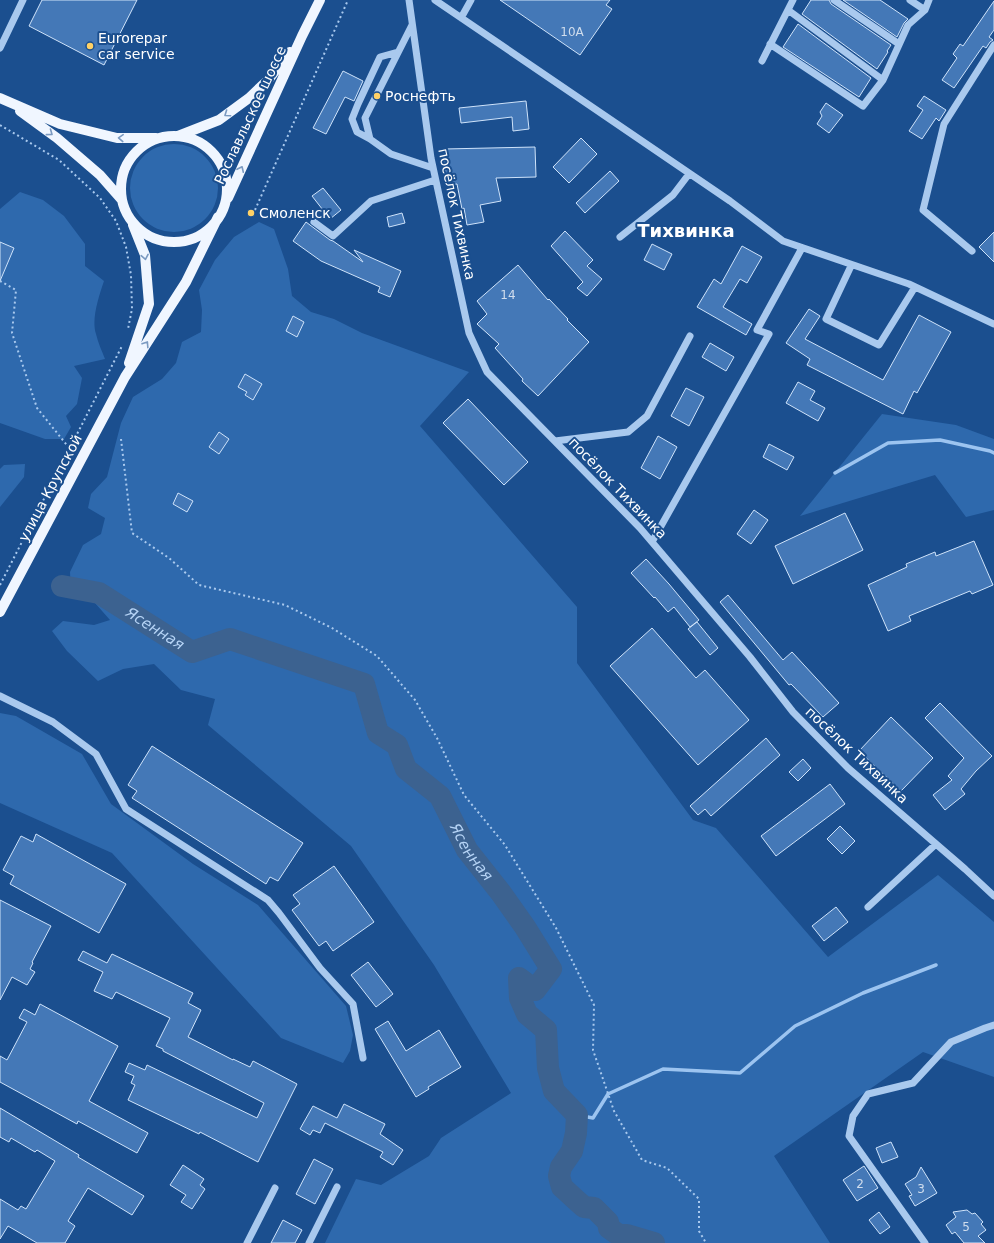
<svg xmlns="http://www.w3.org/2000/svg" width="994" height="1243" font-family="'DejaVu Sans',sans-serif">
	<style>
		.green { fill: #2e69ad }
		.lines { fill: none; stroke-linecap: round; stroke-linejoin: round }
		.stream { stroke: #9cc4f0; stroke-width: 3.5 }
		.river { stroke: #3c6290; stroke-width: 22 }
		.building { fill: #4478b7; stroke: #cfe3fa }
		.path { stroke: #a9c9ee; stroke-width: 2; stroke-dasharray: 2 3; stroke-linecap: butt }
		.minor { stroke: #a9c9ee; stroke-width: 7 }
		.major { stroke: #f0f6ff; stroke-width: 10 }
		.oneway { stroke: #7b9ac1 }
		.poi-dot { fill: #ffd166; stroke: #1b4f8f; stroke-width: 1.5 }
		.labels { text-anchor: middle; stroke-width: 4; stroke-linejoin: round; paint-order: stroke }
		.number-label { font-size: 12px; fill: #d0dded }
		.poi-label { font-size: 14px; fill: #fff; stroke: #1b4f8f; text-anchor: start }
		.street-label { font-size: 14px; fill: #fff; stroke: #1b4f8f }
		.water-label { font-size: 15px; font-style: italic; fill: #b5d3f5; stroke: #1b4f8f }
		.district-label { font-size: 18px; font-weight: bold; fill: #fff; stroke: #1b4f8f }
	</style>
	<rect width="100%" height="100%" fill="#1b4f8f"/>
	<path class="green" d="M130 188a44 44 0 1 1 88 0a44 44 0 1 1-88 0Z
		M 20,192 L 43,200 L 64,216 L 85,244 L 85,266 L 104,281 C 99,296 91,319 96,334 C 98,343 102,351 105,359 L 74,366 L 82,378 L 77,404 L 66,416 L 71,427 L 64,439 L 45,439 L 0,423 L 0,209 Z
		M 259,222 L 274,229 L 288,269 L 292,296 L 311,312 L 334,319 L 362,333 L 469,372 L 420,426 L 577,607 L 577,663 L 693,820 L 716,828 L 828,957 L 938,875 L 994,922 L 994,1077 L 923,1052 L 774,1156 L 830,1243 L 325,1243 L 356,1179 L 381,1185 L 429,1156 L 441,1138 L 511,1093 L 434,965 L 351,846 L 208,725 L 215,699 L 181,690 L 154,664 L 123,669 L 98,681 L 67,651 L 52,631 L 63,621 L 94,625 L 110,620 L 95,603 L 71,595 L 70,572 L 83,545 L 101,534 L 105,518 L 88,508 L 91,494 L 107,477 L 121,423 L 133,397 L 162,379 L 176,363 L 182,342 L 201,332 L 202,310 L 199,290 L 215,260 L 234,237 Z
		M 882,414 L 956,425 L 994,439 L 994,510 L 966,517 L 935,475 L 800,516 Z
		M 25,464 L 24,477 L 0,507 L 0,469 L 4,465 Z
		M 0,713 L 16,716 L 82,754 L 111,804 L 193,864 L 258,905 L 346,1006 L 353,1035 L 350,1051 L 343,1063 L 281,1038 L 112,853 L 0,803 Z"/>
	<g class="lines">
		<path class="stream" d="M 835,473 L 888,443 L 940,440 L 990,451 L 994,453
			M 577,1115 L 593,1118 L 608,1094 L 663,1069 L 740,1073 L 795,1026 L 863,993 L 936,965"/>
		<path class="river" id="s1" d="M 62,586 L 99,593 L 192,652 L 230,639 L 364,684 L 378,733 L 397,745 L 406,769 L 440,796 L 467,850 L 501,893 L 525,927 L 551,969 L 535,990 L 519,978 L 520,998 L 527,1014 L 546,1030 L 548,1068 L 554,1091 L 577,1115 L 576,1133 L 572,1151 L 561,1167 L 559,1176 L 562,1187 L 575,1199 L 584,1207 L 594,1208 L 608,1222 L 609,1228 L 619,1235 L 627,1235 L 654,1243"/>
	</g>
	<path class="building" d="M 42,0 L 137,0 L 104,65 L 29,26 Z
		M 500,0 L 610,0 L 606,5 L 612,9 L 580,55 Z
		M 811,0 L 829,0 L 831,4 L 891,45 L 887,51 L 888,52 L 877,69 L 802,14 Z
		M 843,0 L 880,0 L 908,19 L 904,23 L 897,37 Z
		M 994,1 L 994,30 L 989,37 L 993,40 L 990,42 L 986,48 L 983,46 L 954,88 L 942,80 L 957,58 L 953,54 L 960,44 L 963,46 Z
		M 798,24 L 871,78 L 859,97 L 783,47 Z
		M 343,71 L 363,81 L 354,101 L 345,97 L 326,134 L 313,128 Z
		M 924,96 L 946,110 L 939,121 L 936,118 L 922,139 L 909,131 L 923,110 L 917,106 Z
		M 526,101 L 529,129 L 513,131 L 512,117 L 461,123 L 459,108 Z
		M 826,103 L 843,115 L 829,133 L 817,124 L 822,116 L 820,112 Z
		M 581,138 L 597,154 L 569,183 L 553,167 Z
		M 535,147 L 536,177 L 496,178 L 501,201 L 480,205 L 484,222 L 467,225 L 464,208 L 462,209 L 457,184 L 446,185 L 444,149 Z
		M 610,171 L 619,181 L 585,213 L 576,203 Z
		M 323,188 L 341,210 L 330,219 L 312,196 Z
		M 402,213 L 405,223 L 389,227 L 387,217 Z
		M 306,222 L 330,240 L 333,241 L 363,262 L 354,250 L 401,271 L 390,297 L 378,292 L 380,287 L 321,261 L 293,241 Z
		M 565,231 L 593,260 L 587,266 L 602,279 L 587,296 L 577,288 L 583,282 L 551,246 Z
		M 994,232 L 994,262 L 979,247 Z
		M 0,242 L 14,248 L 0,281 Z
		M 652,244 L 672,254 L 664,270 L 644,260 Z
		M 742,246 L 762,257 L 747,283 L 740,279 L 723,307 L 752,324 L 746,335 L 697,307 L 714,279 L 721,284 Z
		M 518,265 L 548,300 L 549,299 L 568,319 L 567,320 L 589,342 L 538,396 L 522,381 L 523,379 L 495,348 L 499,344 L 477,324 L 487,314 L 477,301 Z
		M 809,309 L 820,316 L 805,339 L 883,380 L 919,315 L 951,332 L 917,393 L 914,391 L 903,414 L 807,365 L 810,359 L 786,343 Z
		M 293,316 L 304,322 L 297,337 L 286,331 Z
		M 710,343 L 734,357 L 726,371 L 702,357 Z
		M 245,374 L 262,384 L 253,400 L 245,395 L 247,392 L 238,387 Z
		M 798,382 L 815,391 L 810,400 L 825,408 L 818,421 L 786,403 Z
		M 686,388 L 704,397 L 689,426 L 671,416 Z
		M 468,399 L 528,462 L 504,485 L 443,423 Z
		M 219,432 L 229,439 L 219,454 L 209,447 Z
		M 658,436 L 677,447 L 660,479 L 641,468 Z
		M 769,444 L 794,457 L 787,470 L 763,457 Z
		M 178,493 L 193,501 L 187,512 L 173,504 Z
		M 754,510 L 768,520 L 751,544 L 737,534 Z
		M 845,513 L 863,550 L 793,584 L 775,546 Z
		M 974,541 L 993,585 L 972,594 L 970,591 L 909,616 L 911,621 L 888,631 L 868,585 L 907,567 L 906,564 L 935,552 L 936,556 Z
		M 646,559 L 669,584 L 699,620 L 690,627 L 674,607 L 668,612 L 655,597 L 654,598 L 631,573 Z
		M 728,595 L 783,660 L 792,652 L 839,703 L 823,717 L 791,684 L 789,685 L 720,602 Z
		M 697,622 L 718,648 L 710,655 L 688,629 Z
		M 652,628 L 696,678 L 705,670 L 749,720 L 698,765 L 610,666 Z
		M 940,703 L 992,756 L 976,771 L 961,789 L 965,794 L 945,810 L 933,795 L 952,780 L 948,776 L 964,758 L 925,718 Z
		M 891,717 L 933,758 L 901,791 L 859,751 Z
		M 766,738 L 780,755 L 711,816 L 705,809 L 698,815 L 690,806 Z
		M 152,746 L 303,843 L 278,881 L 270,877 L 266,884 L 132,798 L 137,791 L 128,785 Z
		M 803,759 L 811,768 L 798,781 L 789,772 Z
		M 830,784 L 845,804 L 776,856 L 761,836 Z
		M 840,826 L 855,841 L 842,854 L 827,839 Z
		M 36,834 L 126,884 L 99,933 L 10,884 L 14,876 L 3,870 L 21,836 L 33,842 Z
		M 334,866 L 374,922 L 333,951 L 326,941 L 319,946 L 292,910 L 300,904 L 293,895 Z
		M 0,900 L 51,926 L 32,962 L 33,963 L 30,969 L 35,972 L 27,985 L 12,977 L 0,1000 Z
		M 836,907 L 848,922 L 824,941 L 812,926 Z
		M 83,951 L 107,963 L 112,954 L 193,993 L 188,1003 L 201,1010 L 188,1037 L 233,1060 L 233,1059 L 250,1067 L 253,1061 L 297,1084 L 258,1162 L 200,1132 L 199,1134 L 128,1100 L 135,1085 L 131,1083 L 134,1076 L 125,1072 L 129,1063 L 145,1070 L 147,1065 L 257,1118 L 264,1103 L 163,1051 L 163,1049 L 156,1046 L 170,1018 L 116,992 L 112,999 L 94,991 L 103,972 L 78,960 Z
		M 368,962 L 393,994 L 376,1007 L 351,975 Z
		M 40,1004 L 118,1046 L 89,1101 L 148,1133 L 137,1153 L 78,1121 L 77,1124 L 0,1082 L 0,1056 L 7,1060 L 27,1022 L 19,1018 L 24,1009 L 35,1015 Z
		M 388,1021 L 406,1051 L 439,1030 L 461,1067 L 428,1087 L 429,1089 L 416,1097 L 375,1029 Z
		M 344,1104 L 385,1124 L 380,1134 L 403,1150 L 393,1165 L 380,1157 L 383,1152 L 325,1123 L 320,1133 L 313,1130 L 310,1135 L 300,1129 L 313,1106 L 337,1118 Z
		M 0,1108 L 79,1155 L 78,1157 L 144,1196 L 132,1215 L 88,1188 L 68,1221 L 75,1226 L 65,1243 L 37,1243 L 8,1226 L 0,1239 L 0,1199 L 18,1210 L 21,1206 L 26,1209 L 55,1161 L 37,1150 L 35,1152 L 11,1138 L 9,1142 L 0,1137 Z
		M 891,1142 L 898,1157 L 882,1163 L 876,1148 Z
		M 314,1159 L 333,1169 L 315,1204 L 296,1194 Z
		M 183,1165 L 204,1179 L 200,1185 L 205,1189 L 192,1209 L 181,1202 L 186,1195 L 170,1185 Z
		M 864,1166 L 878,1188 L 857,1201 L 843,1180 Z
		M 921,1167 L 937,1193 L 915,1206 L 909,1196 L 912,1195 L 905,1184 L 916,1177 Z
		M 967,1210 L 972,1214 L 975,1213 L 983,1222 L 981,1224 L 986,1230 L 978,1236 L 985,1243 L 964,1243 L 955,1232 L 952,1234 L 946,1225 L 956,1217 L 953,1212 Z
		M 879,1212 L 890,1227 L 880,1234 L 869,1220 Z
		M 283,1220 L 302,1230 L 295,1243 L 271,1243 Z"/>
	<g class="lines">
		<path class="path" d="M 0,125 L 59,160 L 100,198 L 116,221 L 126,247 L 131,275 L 132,309 L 128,329
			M 255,210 L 348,0
			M 0,281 L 16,290 L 12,333 L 37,408 L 70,449
			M 121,439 L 132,533 L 169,558 L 199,585 L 285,605 L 332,628 L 377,656 L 415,700 L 437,738 L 464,795 L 505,845 L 556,928 L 594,1005 L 593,1050 L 614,1111 L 642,1160 L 667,1168 L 699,1199 L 699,1231 L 706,1243
			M 0,585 L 122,346"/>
		<path class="minor" d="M 409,0 L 431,158 L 469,333 L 487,372 L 640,528 L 750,657 L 793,712 L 848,768 L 965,869 L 994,896
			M 435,0 L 730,201 L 783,241 L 909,284 L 994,324
			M 834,0 L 899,44
			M 910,0 L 925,10
			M 788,10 L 883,80
			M 461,18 L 471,0
			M 412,25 L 365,118 L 370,139 L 391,154 L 433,168
			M 770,44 L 863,106 L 883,80 L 908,25 L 925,10 L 929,0
			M 0,48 L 23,0
			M 762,61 L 793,0
			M 370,139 L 357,132 L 352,119 L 358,104 L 380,57 L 398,52
			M 314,222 L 333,236 L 371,201 L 435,180
			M 620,237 L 673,195 L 689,174
			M 972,251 L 923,210 L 944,124 L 994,45
			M 851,266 L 826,319 L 879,345 L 915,287
			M 555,441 L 628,432 L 647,416 L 690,336
			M 652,542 L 769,334 L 757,330 L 802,248
			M 0,696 L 53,722 L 96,754 L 126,809 L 268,900 L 279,913 L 320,968 L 353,1004 L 363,1058
			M 868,907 L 936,844
			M 247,1243 L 275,1188
			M 309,1243 L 337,1187
			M 925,1243 L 849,1136 L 853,1116 L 868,1094 L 913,1083 L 951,1042 L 985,1028 L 994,1025"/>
		<path class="major" d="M 0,98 L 60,124 L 117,138 L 156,138
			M 20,111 L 57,138 L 100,175 L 122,200
			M 178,136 L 219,120 L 249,98 L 269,79 L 290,52
			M121 189a53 53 0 1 1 106 0a53 53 0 1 1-106 0Z
			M 228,198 L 302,36 L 320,0
			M 129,363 L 149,304 L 145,255 L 133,225
			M 0,612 L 125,377 L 186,282 L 218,217"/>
	</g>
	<defs><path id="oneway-chevron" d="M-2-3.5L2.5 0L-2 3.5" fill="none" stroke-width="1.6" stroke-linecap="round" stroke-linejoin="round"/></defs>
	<g class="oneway">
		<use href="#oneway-chevron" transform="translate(227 114) rotate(145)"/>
		<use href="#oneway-chevron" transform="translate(50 133) rotate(36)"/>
		<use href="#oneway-chevron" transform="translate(121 138) rotate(-177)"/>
		<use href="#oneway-chevron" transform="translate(241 169) rotate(-65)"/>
		<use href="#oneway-chevron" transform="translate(145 257) rotate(79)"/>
		<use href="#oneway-chevron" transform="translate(146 344) rotate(-57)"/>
	</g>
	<g class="poi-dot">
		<circle cx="90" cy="46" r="4"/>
		<circle cx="377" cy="96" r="4"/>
		<circle cx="251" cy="213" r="4"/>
	</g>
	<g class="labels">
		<g class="number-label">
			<text x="572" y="36">10А</text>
			<text x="508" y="299">14</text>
			<text x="860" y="1188">2</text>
			<text x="921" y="1193">3</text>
			<text x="966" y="1231">5</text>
		</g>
		<g class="poi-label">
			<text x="98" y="43">Eurorepar<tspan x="98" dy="16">car service</tspan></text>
			<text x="385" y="101">Роснефть</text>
			<text x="259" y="218">Смоленск</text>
		</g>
		<g class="street-label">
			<text transform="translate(250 115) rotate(-65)" y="5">Рославльское шоссе</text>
			<text transform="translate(457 214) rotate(78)" y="5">посёлок Тихвинка</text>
			<text transform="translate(50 488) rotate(-62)" y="5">улица Крупской</text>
			<text transform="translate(618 488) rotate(46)" y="5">посёлок Тихвинка</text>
			<text transform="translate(857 755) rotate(43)" y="5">посёлок Тихвинка</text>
		</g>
		<g class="water-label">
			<text dy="5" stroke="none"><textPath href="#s1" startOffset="104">Ясенная</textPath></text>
			<text dy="5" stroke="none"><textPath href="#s1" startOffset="536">Ясенная</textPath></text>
		</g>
		<g class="district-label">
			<text x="686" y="237">Тихвинка</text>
		</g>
	</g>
</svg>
